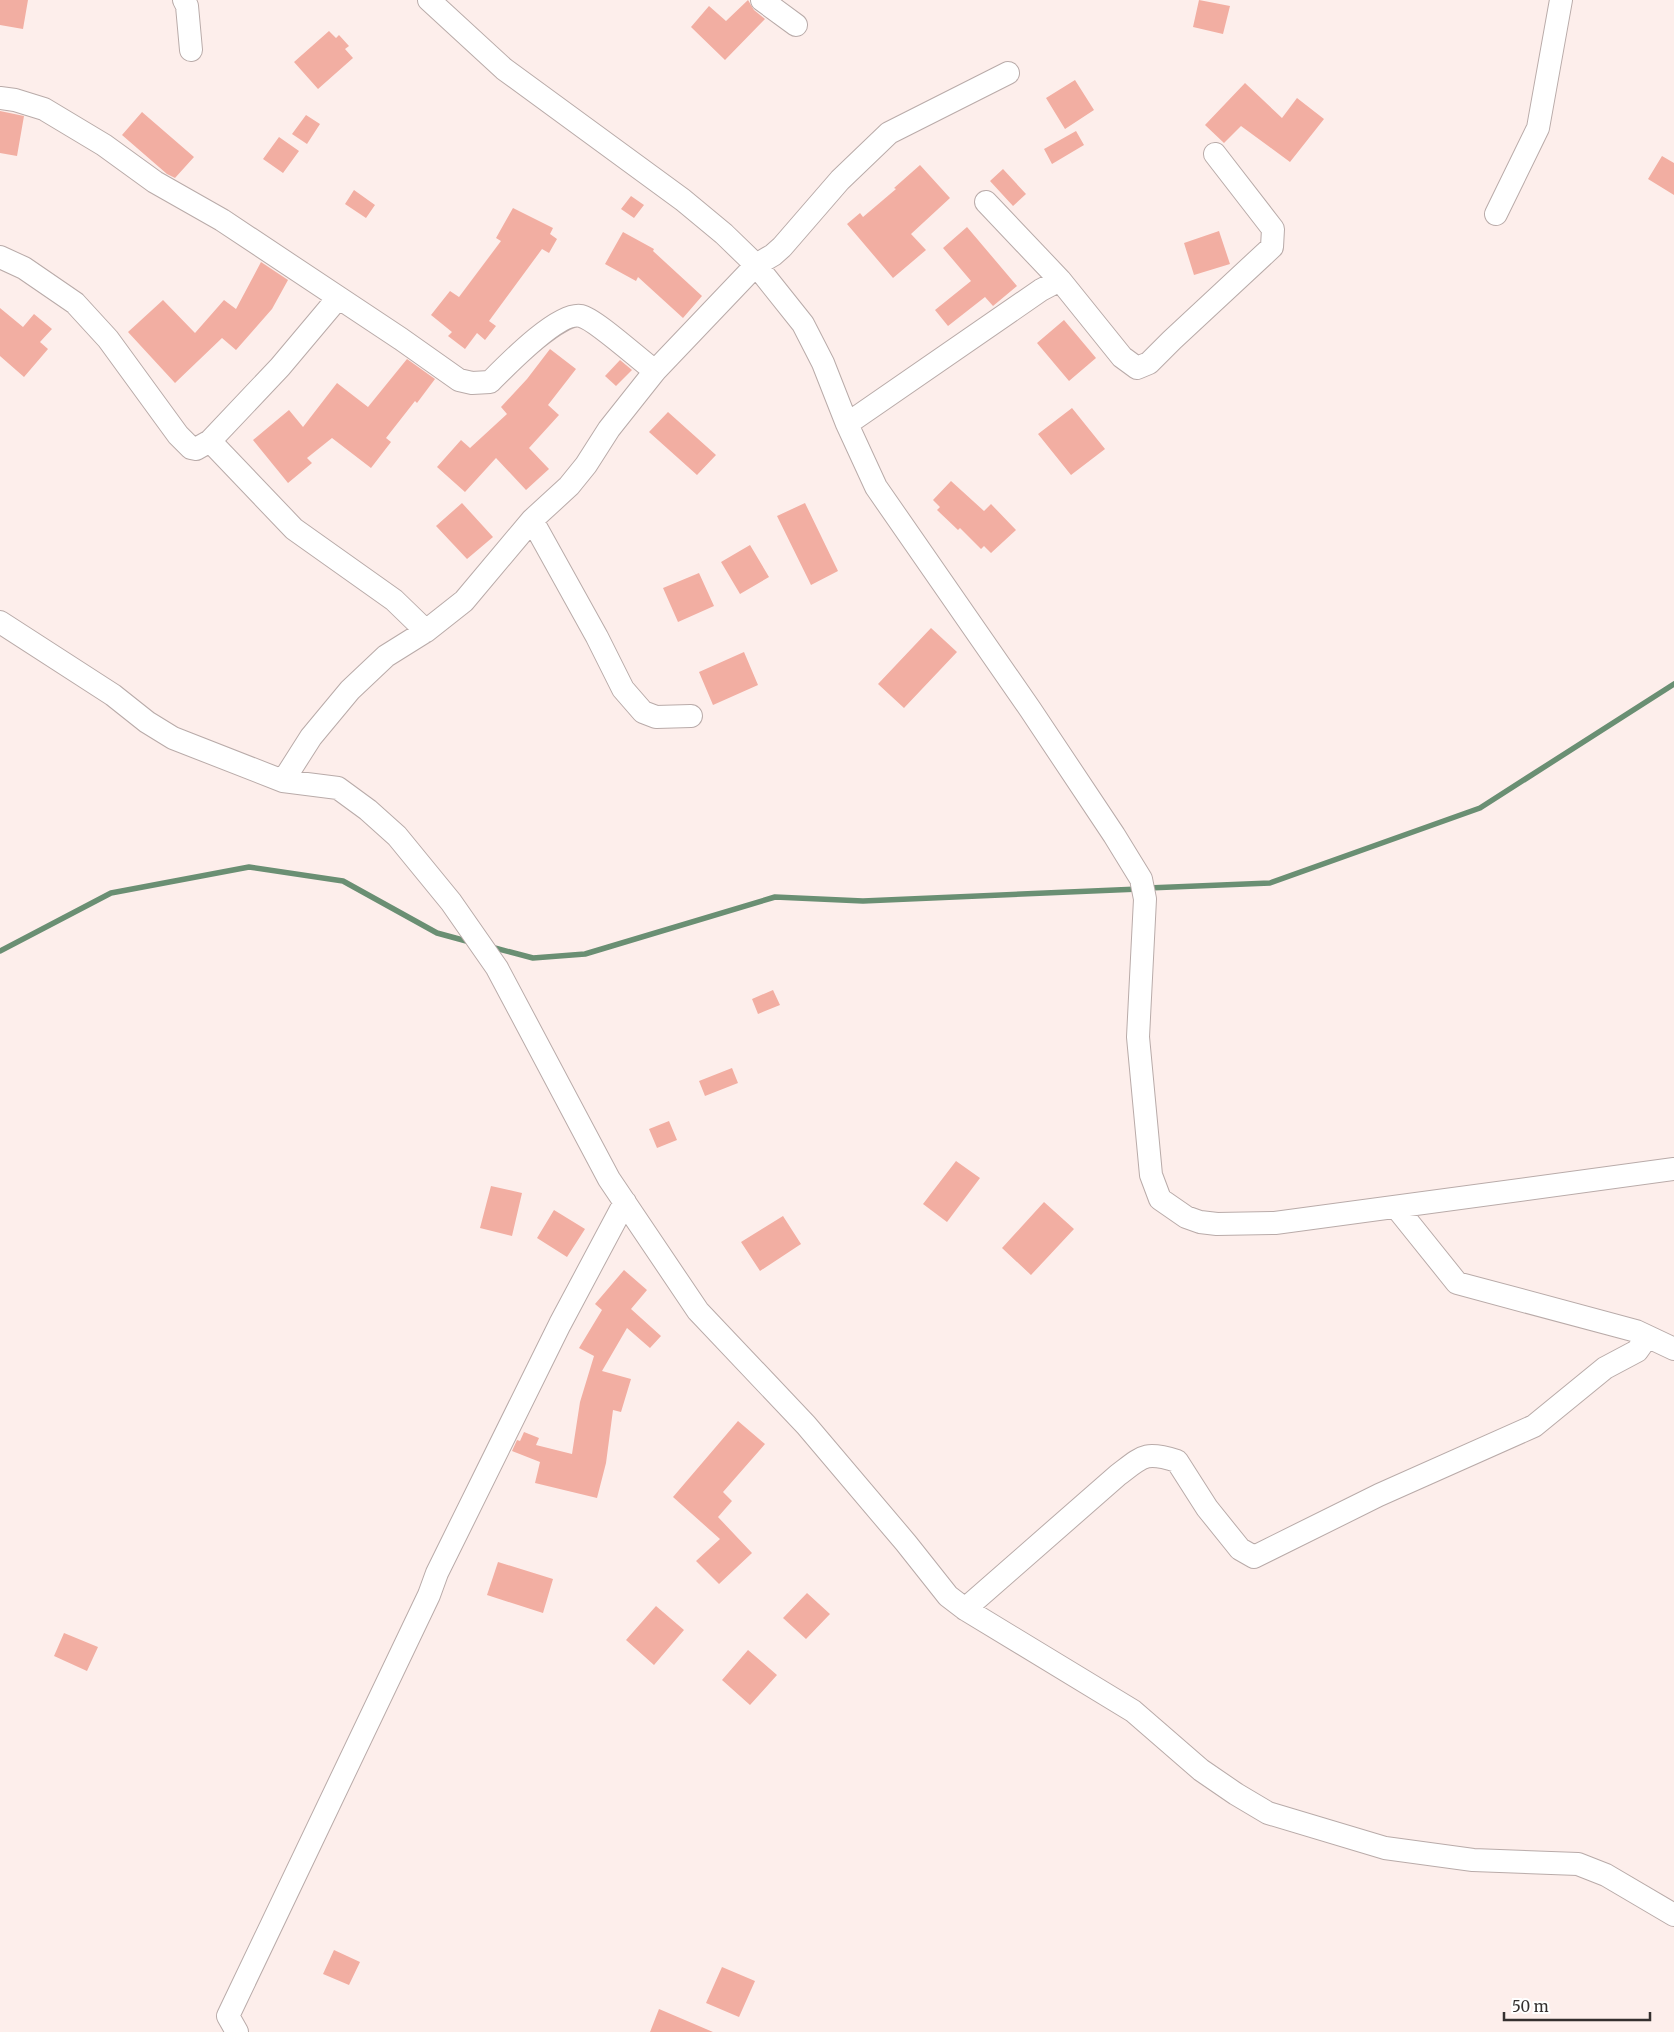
<svg xmlns="http://www.w3.org/2000/svg" width="1674" height="2032" font-family="Merriweather,serif">
	<style>
		.lines { fill: none; stroke-linecap: round; stroke-linejoin: round }
		.stream { stroke: #6a8f73; stroke-width: 5.5 }
		.building { fill: #f2aea2 }
		.minor-casing { stroke: #b9aba9; stroke-width: 24 }
		.minor { stroke: #fff; stroke-width: 22 }
	</style>
	<rect width="100%" height="100%" fill="#fdeeeb"/>
	<g class="lines">
		<path class="stream" d="M 1148,888 L 1270,883 L 1480,808 L 1674,684
			M 491,947 L 533,958 L 585,954 L 775,897 L 863,901 L 1139,889
			M 0,951 L 111,893 L 249,867 L 343,881 L 437,933 L 470,942"/>
	</g>
	<path class="building" d="M 0,0 L 28,0 L 23,29 L 0,25 Z
		M 748,0 L 754,10 L 765,19 L 725,60 L 691,27 L 709,6 L 726,21 Z
		M 1199,0 L 1230,6 L 1223,34 L 1193,27 Z
		M 329,31 L 336,38 L 339,35 L 349,46 L 345,49 L 353,58 L 318,89 L 294,62 Z
		M 1075,80 L 1094,110 L 1065,129 L 1046,98 Z
		M 1245,83 L 1282,118 L 1297,98 L 1324,119 L 1290,162 L 1241,126 L 1224,143 L 1205,125 Z
		M 0,111 L 24,116 L 17,156 L 0,153 Z
		M 142,112 L 194,157 L 175,178 L 167,174 L 122,135 Z
		M 306,115 L 320,124 L 307,144 L 292,134 Z
		M 1076,131 L 1084,145 L 1052,164 L 1044,149 Z
		M 279,137 L 299,151 L 283,173 L 263,159 Z
		M 1662,156 L 1674,163 L 1674,195 L 1648,179 Z
		M 920,165 L 950,198 L 911,234 L 926,250 L 893,278 L 847,224 L 860,213 L 863,217 L 896,189 L 894,188 Z
		M 1003,169 L 1026,194 L 1013,206 L 990,181 Z
		M 354,190 L 375,205 L 366,218 L 345,204 Z
		M 631,196 L 644,205 L 634,218 L 621,209 Z
		M 513,208 L 553,228 L 550,234 L 557,239 L 549,253 L 542,249 L 489,321 L 496,326 L 485,340 L 477,333 L 465,349 L 448,336 L 452,332 L 431,315 L 450,291 L 459,297 L 501,241 L 496,238 Z
		M 967,227 L 1017,286 L 993,306 L 985,297 L 948,326 L 935,310 L 971,281 L 943,248 Z
		M 1219,231 L 1230,264 L 1194,275 L 1184,243 Z
		M 623,232 L 654,249 L 653,251 L 702,296 L 683,318 L 638,277 L 636,281 L 605,264 Z
		M 261,262 L 288,280 L 272,309 L 236,350 L 222,338 L 175,383 L 128,332 L 163,300 L 195,333 L 224,300 L 236,309 Z
		M 0,308 L 23,327 L 34,314 L 52,329 L 40,342 L 48,349 L 24,377 L 0,356 Z
		M 1064,320 L 1096,358 L 1069,381 L 1037,343 Z
		M 550,349 L 576,369 L 548,405 L 559,415 L 529,448 L 549,469 L 526,490 L 496,458 L 465,492 L 437,467 L 461,440 L 470,448 L 507,414 L 501,407 L 527,379 Z
		M 407,359 L 435,379 L 417,403 L 415,401 L 386,438 L 391,442 L 371,468 L 332,438 L 307,458 L 312,463 L 288,483 L 253,440 L 289,410 L 303,427 L 337,383 L 368,407 Z
		M 620,360 L 632,370 L 616,386 L 605,376 Z
		M 1072,408 L 1105,449 L 1071,475 L 1038,434 Z
		M 668,412 L 716,455 L 697,475 L 649,432 Z
		M 951,481 L 984,511 L 991,504 L 1016,530 L 991,553 L 984,546 L 981,549 L 960,528 L 958,530 L 937,510 L 940,507 L 933,500 Z
		M 462,503 L 493,537 L 467,559 L 436,526 Z
		M 805,503 L 838,571 L 811,585 L 777,516 Z
		M 750,545 L 769,577 L 740,594 L 721,562 Z
		M 699,573 L 714,606 L 678,622 L 663,588 Z
		M 931,628 L 957,652 L 904,708 L 878,684 Z
		M 744,652 L 758,685 L 713,705 L 699,672 Z
		M 773,990 L 780,1005 L 758,1014 L 752,999 Z
		M 732,1068 L 738,1083 L 705,1096 L 699,1081 Z
		M 669,1121 L 677,1140 L 657,1148 L 649,1129 Z
		M 956,1161 L 980,1178 L 947,1222 L 923,1204 Z
		M 491,1186 L 522,1193 L 512,1236 L 480,1228 Z
		M 1044,1202 L 1074,1229 L 1031,1275 L 1002,1248 Z
		M 554,1210 L 585,1229 L 567,1257 L 537,1238 Z
		M 783,1216 L 801,1244 L 760,1271 L 741,1242 Z
		M 624,1270 L 647,1290 L 631,1309 L 661,1336 L 650,1348 L 627,1328 L 602,1371 L 631,1379 L 621,1412 L 613,1410 L 606,1463 L 597,1498 L 535,1483 L 540,1462 L 512,1451 L 517,1440 L 520,1441 L 524,1432 L 539,1438 L 536,1445 L 572,1454 L 580,1402 L 594,1356 L 579,1348 L 602,1310 L 595,1304 Z
		M 738,1421 L 765,1444 L 723,1492 L 732,1501 L 718,1517 L 752,1553 L 719,1584 L 696,1561 L 720,1539 L 673,1497 Z
		M 498,1562 L 553,1579 L 543,1613 L 487,1595 Z
		M 807,1593 L 830,1614 L 806,1639 L 783,1618 Z
		M 656,1606 L 684,1630 L 654,1665 L 626,1640 Z
		M 64,1633 L 98,1647 L 87,1671 L 54,1656 Z
		M 748,1650 L 777,1675 L 750,1705 L 722,1680 Z
		M 334,1950 L 360,1962 L 349,1985 L 323,1974 Z
		M 722,1967 L 755,1981 L 739,2017 L 706,2003 Z
		M 659,2009 L 713,2032 L 650,2032 Z"/>
	<g class="lines">
		<defs>
			<path id="minor" d="M 184,0 L 187,6 L 191,50
				M 429,0 L 504,69 L 683,200 L 724,234 L 756,265 L 803,324 L 823,363 L 847,424 L 876,487 L 1030,709 L 1114,835 L 1141,879 L 1145,899 L 1138,1037 L 1151,1175 L 1160,1199 L 1186,1217 L 1200,1222 L 1217,1224 L 1275,1223 L 1674,1169
				M 762,0 L 796,25
				M 0,98 L 15,100 L 44,109 L 104,145 L 155,182 L 222,220 L 401,339 L 459,380 L 472,383 L 490,382 C 506,366 559,311 581,316 C 595,319 641,361 655,371
				M 986,202 L 1060,280
				M 1496,214 L 1538,128 L 1561,0
				M 0,257 L 24,268 L 75,303 L 108,339 L 178,435 L 191,448 L 196,449 L 210,441 L 280,367 L 338,298
				M 847,424 L 1041,290 L 1060,280 L 1122,357 L 1137,368 L 1149,363 L 1172,340 L 1272,247 L 1273,229 L 1215,154
				M 210,441 L 294,529 L 394,600 L 426,631
				M 532,520 L 597,637 L 623,689 L 643,712 L 656,717 L 691,716
				M 0,622 L 113,695 L 147,722 L 173,738 L 283,781 L 338,788 L 368,810 L 397,836 L 451,902 L 497,968 L 609,1179 L 698,1311 L 806,1425 L 906,1543 L 948,1596 L 965,1609 L 1133,1711 L 1201,1770 L 1236,1794 L 1268,1813 L 1385,1848 L 1473,1860 L 1578,1864 L 1606,1875 L 1674,1915
				M 283,781 L 311,737 L 350,690 L 386,656 L 426,631 L 464,601 L 532,520 L 569,486 L 586,465 L 609,429 L 655,371 L 756,265 L 773,255 L 782,247 L 840,180 L 889,133 L 1008,73
				M 1396,1207 L 1457,1283 L 1636,1331 L 1674,1349
				M 965,1609 L 1118,1475 C 1143,1456 1145,1451 1177,1461 L 1207,1508 L 1240,1549 L 1254,1557 L 1379,1495 L 1534,1426 L 1605,1368 L 1637,1351 L 1647,1337
				M 237,2032 L 228,2016 L 429,1595 L 437,1573 L 560,1324 L 625,1202"/>
		</defs>
		<use href="#minor" class="minor-casing"/>
		<use href="#minor" class="minor"/>
	</g>
	<path d="M1504 2012v8h146v-8" fill="none" stroke="#35302f" stroke-width="2.5"/>
	<text x="1512" y="2012" font-size="15" fill="#35302f" stroke="#ffffff" stroke-width="4" paint-order="stroke">50 m</text>
</svg>
